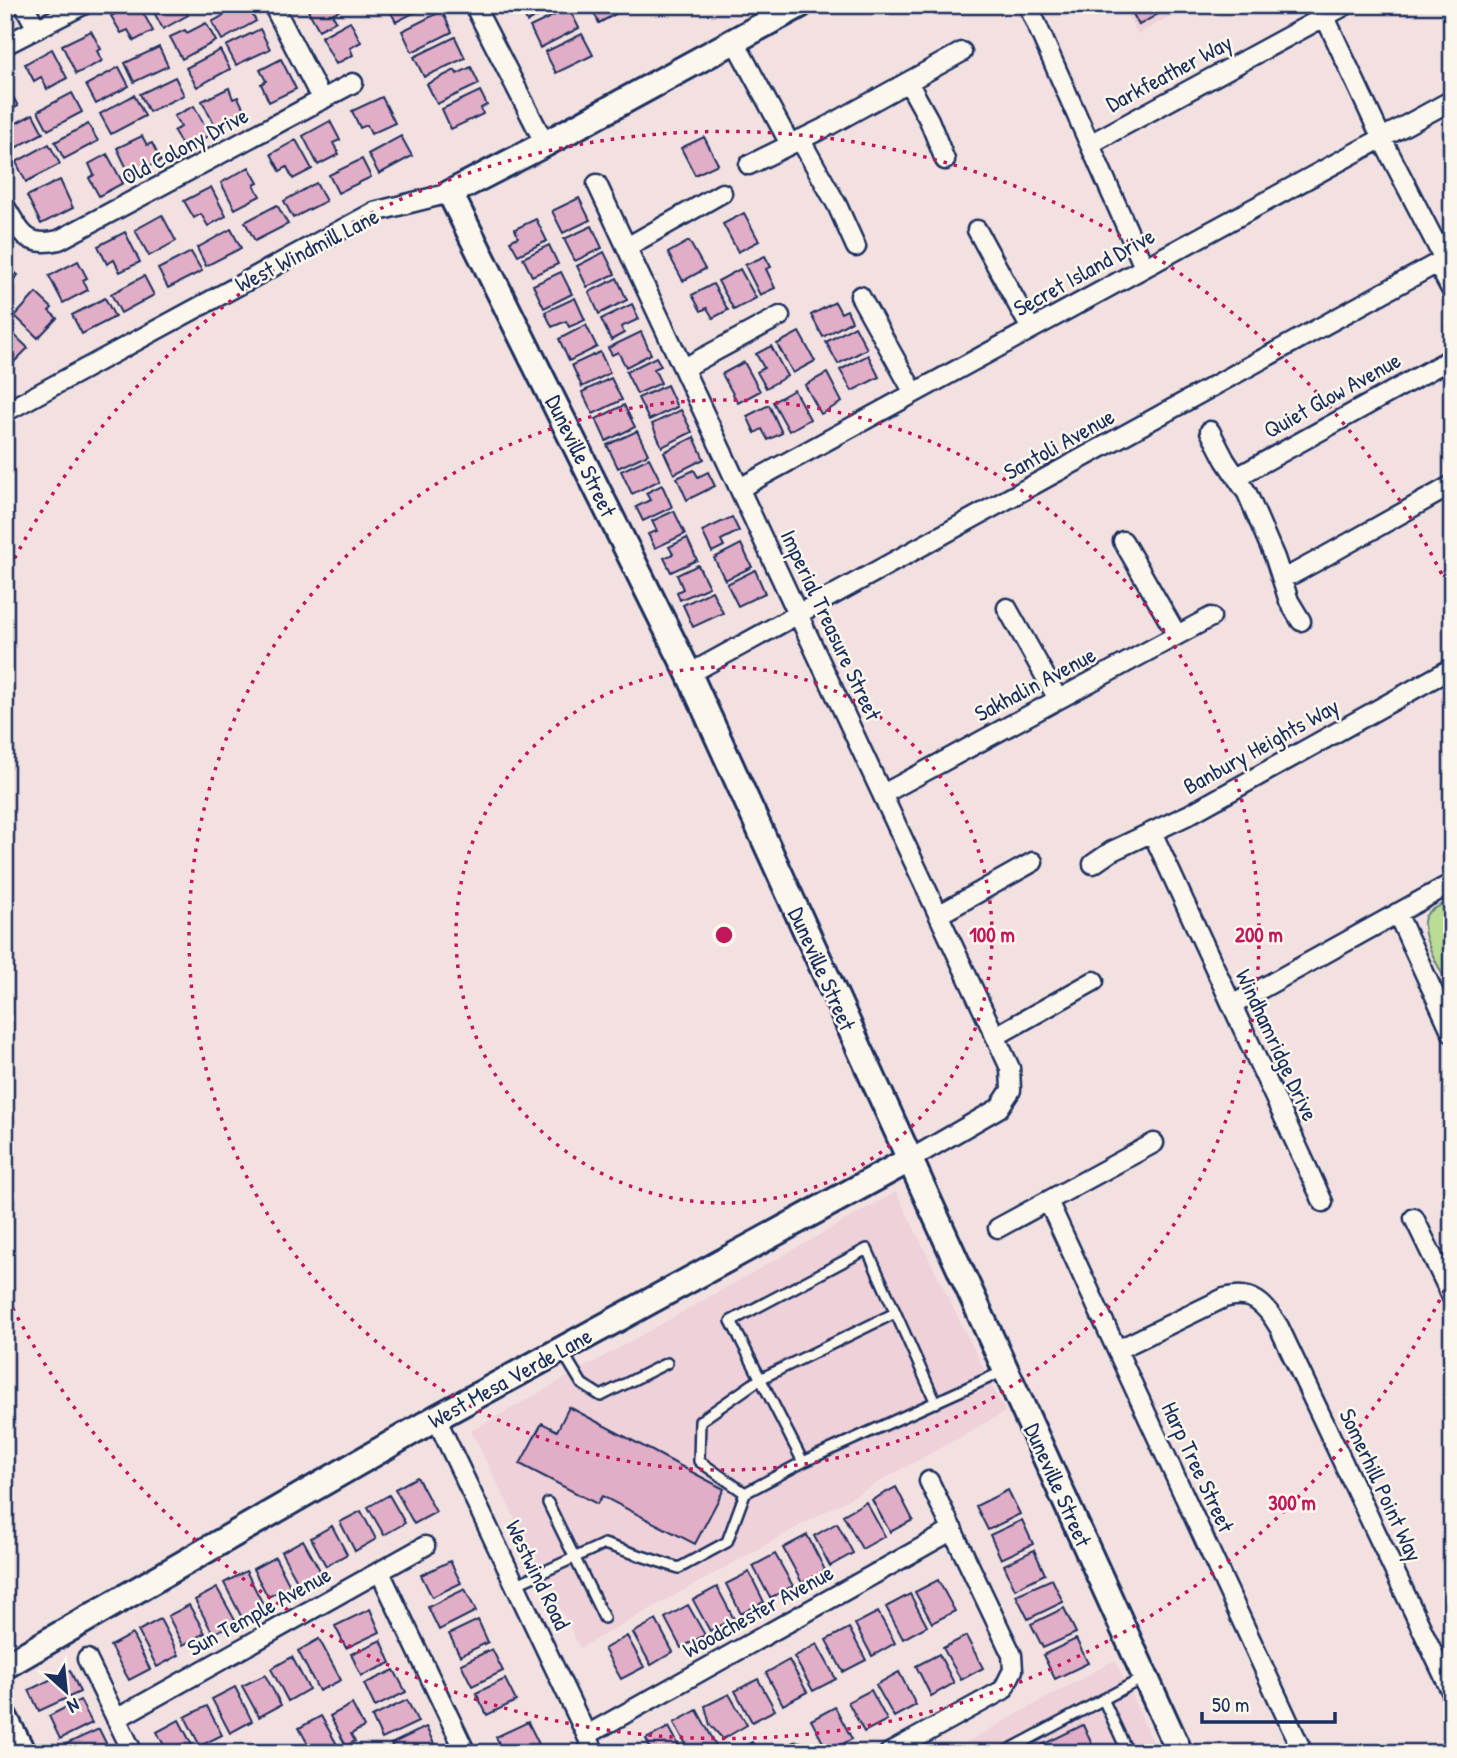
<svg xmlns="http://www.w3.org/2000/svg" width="1457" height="1758" font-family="'Patrick Hand',sans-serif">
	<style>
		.built { fill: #eed1d9 }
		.green { fill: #bbdc95; stroke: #6b867a; stroke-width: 2 }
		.building { fill: #e1adc7; stroke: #1b2f5e; stroke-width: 2 }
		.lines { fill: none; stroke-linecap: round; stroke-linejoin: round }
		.lane-casing { stroke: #1b2f5e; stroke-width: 14 }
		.street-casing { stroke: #1b2f5e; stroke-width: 23 }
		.secondary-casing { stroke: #1b2f5e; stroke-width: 30 }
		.lane { stroke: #fbf7ec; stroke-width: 9 }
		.street { stroke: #fbf7ec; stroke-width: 18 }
		.secondary { stroke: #fbf7ec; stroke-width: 24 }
		.ring { fill: none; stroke: #c2185b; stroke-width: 3.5; stroke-dasharray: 3.5 7 }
		.labels { text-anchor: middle; stroke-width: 5; stroke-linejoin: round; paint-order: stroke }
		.street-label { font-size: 23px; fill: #1b2f5e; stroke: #fbf7ec }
		.centre { fill: #c2185b; stroke: #fbf7ec; stroke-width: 3.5 }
		.ring-label { font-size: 21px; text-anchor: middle; font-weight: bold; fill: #c2185b; stroke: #fbf7ec; stroke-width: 5; stroke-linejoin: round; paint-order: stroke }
	</style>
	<rect width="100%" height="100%" fill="#f3e1e1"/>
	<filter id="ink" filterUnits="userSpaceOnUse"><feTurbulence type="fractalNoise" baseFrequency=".0143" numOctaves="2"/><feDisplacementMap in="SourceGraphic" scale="14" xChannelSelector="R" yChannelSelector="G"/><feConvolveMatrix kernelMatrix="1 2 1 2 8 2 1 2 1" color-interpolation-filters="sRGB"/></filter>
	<g filter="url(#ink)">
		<path class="built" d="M 1122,5 L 1191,5 L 1138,34 Z
			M 896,1192 L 1005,1412 L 580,1648 L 471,1431 Z
			M 1115,1660 L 1158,1753 L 947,1753 Z"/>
		<path class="green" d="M 1452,900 L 1452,992 C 1444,976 1414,930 1427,914 C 1432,908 1445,904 1452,900 Z"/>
		<path class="building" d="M 132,5 L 139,5 L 153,31 L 134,41 L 128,30 L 121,33 L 111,16 Z
			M 150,5 L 183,5 L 188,15 L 163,29 Z
			M 242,5 L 247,5 L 256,21 L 222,40 L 212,22 Z
			M 305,5 L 343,5 L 344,8 L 332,14 L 336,21 L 319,30 Z
			M 387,5 L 429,5 L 396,22 Z
			M 519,5 L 560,5 L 527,22 Z
			M 590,5 L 615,5 L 619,12 L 599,23 Z
			M 1128,5 L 1160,5 L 1163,11 L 1139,25 Z
			M 569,8 L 579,28 L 540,48 L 530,27 Z
			M 442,11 L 452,32 L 412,52 L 402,31 Z
			M 350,21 L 361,42 L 350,48 L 353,55 L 336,64 L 321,37 Z
			M 206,23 L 216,41 L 182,59 L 170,37 L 185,30 L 187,33 Z
			M 260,29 L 270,49 L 236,65 L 226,46 Z
			M 91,31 L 101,49 L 97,51 L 102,61 L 76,74 L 62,45 Z
			M 582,34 L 593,55 L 556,73 L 545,52 Z
			M 455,37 L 465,58 L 424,77 L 414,57 Z
			M 159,47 L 168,66 L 134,82 L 125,63 Z
			M 52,49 L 67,78 L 47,89 L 41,77 L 34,81 L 25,64 Z
			M 220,50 L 230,69 L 197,87 L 186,68 Z
			M 281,59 L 296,89 L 269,102 L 261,84 L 266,81 L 260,70 Z
			M 119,67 L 129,86 L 96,104 L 86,85 Z
			M 471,67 L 479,84 L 437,104 L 427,84 L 455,70 L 457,74 Z
			M 175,77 L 184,95 L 149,112 L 140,94 Z
			M 5,82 L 18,106 L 5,113 Z
			M 229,88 L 233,99 L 238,97 L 246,114 L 216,128 L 202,101 Z
			M 480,91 L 487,105 L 481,108 L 483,114 L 451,129 L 442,109 Z
			M 72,93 L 82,112 L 48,130 L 38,111 Z
			M 134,95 L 145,116 L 111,134 L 100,114 Z
			M 382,97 L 395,123 L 371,134 L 367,125 L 360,128 L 352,111 Z
			M 194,106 L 210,135 L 184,149 L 174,131 L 181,127 L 174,116 Z
			M 33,114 L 43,133 L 10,151 L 5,142 L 5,129 Z
			M 330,121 L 340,140 L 333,143 L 339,154 L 318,165 L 303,136 Z
			M 88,124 L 98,141 L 64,159 L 55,142 Z
			M 142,136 L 147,145 L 152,143 L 161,161 L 130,175 L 117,148 Z
			M 401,136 L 412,156 L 379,174 L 368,154 Z
			M 704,137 L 718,164 L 695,175 L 681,148 Z
			M 296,140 L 312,169 L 293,179 L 287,167 L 280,171 L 271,154 Z
			M 49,144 L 60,164 L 26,182 L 16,162 Z
			M 107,154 L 123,183 L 99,196 L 89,178 L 94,175 L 89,164 Z
			M 362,159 L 371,177 L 338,193 L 329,175 Z
			M 249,167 L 258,183 L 254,185 L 260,196 L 235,209 L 221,183 Z
			M 60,180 L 73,208 L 41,224 L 27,196 Z
			M 316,183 L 326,201 L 293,218 L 284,201 Z
			M 211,187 L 226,216 L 208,226 L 201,214 L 194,218 L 184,201 Z
			M 579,198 L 590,220 L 563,233 L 552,211 Z
			M 277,205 L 288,224 L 255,241 L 245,222 Z
			M 744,213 L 759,241 L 738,252 L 723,224 Z
			M 162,215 L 176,241 L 149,256 L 135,230 Z
			M 536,219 L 547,241 L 518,255 L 510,241 L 518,237 L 515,229 Z
			M 592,226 L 602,248 L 575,261 L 564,239 Z
			M 231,229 L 241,248 L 206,266 L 197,248 Z
			M 125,232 L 140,262 L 120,272 L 114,260 L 107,264 L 98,246 Z
			M 689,241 L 705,269 L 683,281 L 668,253 Z
			M 549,245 L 558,264 L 532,276 L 523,258 Z
			M 191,252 L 202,271 L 168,288 L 158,269 Z
			M 604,252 L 615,274 L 587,287 L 577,266 Z
			M 765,256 L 771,267 L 766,269 L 775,288 L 760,295 L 745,265 Z
			M 78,261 L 87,278 L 83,280 L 88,290 L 63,303 L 49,276 Z
			M 5,264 L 18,275 L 5,289 Z
			M 740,269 L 756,298 L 734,310 L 718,281 Z
			M 561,272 L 572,294 L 544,308 L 533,285 Z
			M 144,276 L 154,295 L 121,313 L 111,294 Z
			M 617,278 L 627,300 L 599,314 L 589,292 Z
			M 713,284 L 728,310 L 713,318 L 707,308 L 701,311 L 692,295 Z
			M 36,293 L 52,308 L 49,311 L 57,318 L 38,338 L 15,316 Z
			M 105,298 L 115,317 L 82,334 L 72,315 Z
			M 575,298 L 585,320 L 569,327 L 566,321 L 552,327 L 545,312 Z
			M 835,302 L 841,313 L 847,310 L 852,321 L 823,337 L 811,315 Z
			M 632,304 L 639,319 L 621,327 L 624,333 L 611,340 L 601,319 Z
			M 586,325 L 597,347 L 569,361 L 559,339 Z
			M 5,326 L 28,348 L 12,364 L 5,357 Z
			M 855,326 L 867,349 L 838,364 L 826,342 Z
			M 641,332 L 651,354 L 626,367 L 618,352 L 612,355 L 608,348 Z
			M 799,332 L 815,361 L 793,373 L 777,344 Z
			M 771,346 L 787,376 L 766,388 L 757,372 L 764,368 L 756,354 Z
			M 600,352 L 610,373 L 582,387 L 572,365 Z
			M 868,355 L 879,377 L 852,391 L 840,370 Z
			M 656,357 L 661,366 L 654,369 L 661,383 L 637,394 L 626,372 Z
			M 744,362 L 760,391 L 738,403 L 722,374 Z
			M 827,373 L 842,402 L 821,414 L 805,385 Z
			M 611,378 L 622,400 L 593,414 L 582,392 Z
			M 667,385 L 677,407 L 649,420 L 638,398 Z
			M 794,390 L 810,419 L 789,431 L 773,402 Z
			M 624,405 L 635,427 L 606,441 L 596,419 Z
			M 769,405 L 782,433 L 768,440 L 762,429 L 755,433 L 747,416 Z
			M 681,410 L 692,432 L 662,447 L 652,424 Z
			M 637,431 L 648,454 L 618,468 L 607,445 Z
			M 694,437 L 704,459 L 674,474 L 664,452 Z
			M 649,458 L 660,480 L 632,494 L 621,471 Z
			M 694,470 L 698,477 L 708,472 L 715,486 L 687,500 L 677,478 Z
			M 662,485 L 672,507 L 643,521 L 636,507 L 650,500 L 646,493 Z
			M 674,511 L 685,534 L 655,548 L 648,534 L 657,531 L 652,521 Z
			M 732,517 L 739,531 L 721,540 L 724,546 L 712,552 L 702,531 Z
			M 687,538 L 697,560 L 671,572 L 664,558 L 673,554 L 669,547 Z
			M 741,544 L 752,567 L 725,580 L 714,558 Z
			M 698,565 L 709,587 L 680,600 L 677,592 L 683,589 L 677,575 Z
			M 755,570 L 765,593 L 738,606 L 727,584 Z
			M 712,591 L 723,613 L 693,627 L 683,605 Z
			M 569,1407 L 724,1489 L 695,1544 L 602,1496 L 597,1504 L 520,1464 L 542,1423 L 557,1431 Z
			M 417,1477 L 436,1512 L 414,1524 L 395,1489 Z
			M 896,1487 L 913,1520 L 890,1532 L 872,1500 Z
			M 1008,1490 L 1020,1514 L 988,1530 L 976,1506 Z
			M 389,1495 L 405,1523 L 384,1535 L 368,1507 Z
			M 866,1502 L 885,1536 L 862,1549 L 843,1515 Z
			M 361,1511 L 376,1539 L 355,1551 L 340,1522 Z
			M 1022,1520 L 1033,1544 L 1001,1559 L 990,1535 Z
			M 837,1523 L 853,1553 L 830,1566 L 814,1536 Z
			M 332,1526 L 347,1554 L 326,1566 L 311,1538 Z
			M 807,1535 L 825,1570 L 802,1583 L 783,1548 Z
			M 303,1540 L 322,1574 L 300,1586 L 281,1552 Z
			M 1034,1550 L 1045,1574 L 1015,1589 L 1004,1565 Z
			M 775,1554 L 793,1586 L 770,1598 L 753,1566 Z
			M 275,1557 L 290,1586 L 268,1597 L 253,1569 Z
			M 450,1561 L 461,1583 L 432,1597 L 421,1575 Z
			M 246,1571 L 264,1606 L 242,1618 L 224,1583 Z
			M 749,1572 L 764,1602 L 741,1614 L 726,1584 Z
			M 1052,1579 L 1063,1602 L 1028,1619 L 1016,1595 Z
			M 938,1580 L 955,1611 L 932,1623 L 915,1592 Z
			M 717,1587 L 734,1619 L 710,1631 L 693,1600 Z
			M 217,1588 L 236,1622 L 213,1634 L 195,1600 Z
			M 465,1589 L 476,1611 L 439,1630 L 428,1607 Z
			M 910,1594 L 927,1626 L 903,1639 L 886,1607 Z
			M 189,1605 L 205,1633 L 183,1645 L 168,1616 Z
			M 688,1605 L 705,1635 L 681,1648 L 665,1618 Z
			M 1064,1608 L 1076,1633 L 1043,1648 L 1031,1624 Z
			M 370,1609 L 380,1632 L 346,1648 L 335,1626 Z
			M 878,1612 L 895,1643 L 872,1656 L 855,1624 Z
			M 160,1619 L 179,1655 L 157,1667 L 138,1631 Z
			M 478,1620 L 488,1642 L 460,1656 L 449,1634 Z
			M 656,1620 L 673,1652 L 651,1665 L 633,1633 Z
			M 849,1628 L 866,1660 L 843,1672 L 826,1640 Z
			M 132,1634 L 150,1669 L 129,1680 L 110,1646 Z
			M 627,1636 L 644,1667 L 621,1679 L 604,1649 Z
			M 966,1636 L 983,1668 L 961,1680 L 943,1648 Z
			M 319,1639 L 341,1680 L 319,1691 L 298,1651 Z
			M 1076,1639 L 1088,1663 L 1055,1679 L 1043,1655 Z
			M 381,1640 L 391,1663 L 361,1676 L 351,1654 Z
			M 817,1644 L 836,1679 L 813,1691 L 794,1657 Z
			M 492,1649 L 503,1671 L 472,1686 L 461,1664 Z
			M 939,1654 L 954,1683 L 931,1696 L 916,1666 Z
			M 292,1657 L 309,1689 L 288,1701 L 271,1669 Z
			M 789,1660 L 807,1692 L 783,1705 L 766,1673 Z
			M 70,1670 L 80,1692 L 39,1711 L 29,1690 Z
			M 394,1670 L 406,1692 L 375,1707 L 364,1684 Z
			M 899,1672 L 916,1705 L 894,1717 L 876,1685 Z
			M 265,1675 L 281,1705 L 259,1717 L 242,1686 Z
			M 505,1679 L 516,1701 L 487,1715 L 476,1693 Z
			M 758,1679 L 775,1710 L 752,1722 L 735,1691 Z
			M 235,1687 L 252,1721 L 230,1733 L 212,1699 Z
			M 871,1690 L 887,1720 L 864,1732 L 848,1702 Z
			M 729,1694 L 747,1725 L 723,1739 L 710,1725 L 705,1706 Z
			M 80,1700 L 92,1723 L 60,1739 L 49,1716 Z
			M 407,1700 L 418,1722 L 382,1739 L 372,1717 Z
			M 352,1704 L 364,1727 L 351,1734 L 355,1741 L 346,1746 L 330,1716 Z
			M 207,1706 L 222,1735 L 200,1746 L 185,1717 Z
			M 835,1707 L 852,1739 L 828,1752 L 811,1720 Z
			M 697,1710 L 716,1745 L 701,1753 L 691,1753 L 674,1723 Z
			M 321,1716 L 340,1750 L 335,1753 L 313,1753 L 299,1728 Z
			M 179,1720 L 196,1753 L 168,1753 L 157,1732 Z
			M 528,1722 L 539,1744 L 521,1753 L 503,1753 L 496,1737 Z
			M 1083,1725 L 1096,1753 L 1045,1753 L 1042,1745 Z
			M 426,1727 L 437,1750 L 430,1753 L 396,1753 L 391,1744 Z
			M 669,1727 L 683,1753 L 653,1753 L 646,1739 Z
			M 99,1729 L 110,1751 L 68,1753 L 64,1745 Z
			M 752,1742 L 758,1753 L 732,1753 Z
			M 299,1745 L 304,1753 L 284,1753 Z"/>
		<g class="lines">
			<defs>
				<path id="lane" d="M 562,1351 L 582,1384 L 601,1396 L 667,1363
					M 803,1462 L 731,1321 L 867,1249 L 936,1403
					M 745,1493 L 699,1461 L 700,1421 L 760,1379 L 895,1313
					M 548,1503 L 604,1618
					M 515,1585 L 604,1544 L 679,1568 L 727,1542 L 745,1493 L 803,1462 L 1004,1371
					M 1103,1699 L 1128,1753
					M 1003,1753 L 1143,1678"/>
				<path id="street" d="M 24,5 L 37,29
					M 273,5 L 322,100
					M 474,5 L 545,144
					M 1028,5 L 1144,267
					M 1325,17 L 1381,137 L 1444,259
					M 735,42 L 790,144
					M 5,45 L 83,5
					M 908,82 L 929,120 L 945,160
					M 800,139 L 837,205 L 856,247
					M 1090,144 L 1346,5
					M 749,165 L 828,126 L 962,52
					M 597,184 L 1010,1068 L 1011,1090 L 999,1108 L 909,1160
					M 5,206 C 20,232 26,248 59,240 L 353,83
					M 977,230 L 1031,329
					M 627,247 L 722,193
					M 1437,263 L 1452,291
					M 860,296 L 914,393
					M 684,368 L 780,316
					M 5,412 L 374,212 L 450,193
					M 1210,431 L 1225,460 L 1247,493 L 1275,558 L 1289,601 L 1301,621
					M 1237,477 L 1452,358
					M 740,488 L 1452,100
					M 1123,541 L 1177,635
					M 1281,577 L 1293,574 L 1315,562 L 1452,485
					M 1007,608 L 1058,699
					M 689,674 L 1452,255
					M 883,794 L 1211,617
					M 1152,832 L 1323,1202
					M 1093,864 L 1112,851 L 1188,815 L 1452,668
					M 1397,913 L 1452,1033
					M 940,914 L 1033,862
					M 1232,1005 L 1452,883
					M 996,1036 L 1094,981
					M 1048,1201 L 1303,1753
					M 1414,1218 L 1452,1297
					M 998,1228 L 1154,1143
					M 1117,1350 L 1224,1298 C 1252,1290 1265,1304 1279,1327 L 1452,1693
					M 436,1418 L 595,1753
					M 380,1572 L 466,1753
					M 87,1659 L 133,1753
					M 116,1719 L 425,1546
					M 587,1735 L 953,1530
					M 797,1752 L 797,1753
					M 889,1753 L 1003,1690 L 1013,1670 L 1012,1655 L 929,1481"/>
				<path id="secondary" d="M 800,5 L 545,144 L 450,193 L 689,674 L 1180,1753
					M 5,1666 L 436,1418 L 909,1160
					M 5,1718 L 23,1753"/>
			</defs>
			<use href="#lane" class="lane-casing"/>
			<use href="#street" class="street-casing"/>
			<use href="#secondary" class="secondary-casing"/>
			<use href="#lane" class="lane"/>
			<use href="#street" class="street"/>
			<use href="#secondary" class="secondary"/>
		</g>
	</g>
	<g class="ring">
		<circle cx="724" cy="935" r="268"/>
		<circle cx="724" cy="935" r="535"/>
		<path d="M1449 1281A803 803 0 0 1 5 1293M5 577A803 803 0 0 1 1449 589"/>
	</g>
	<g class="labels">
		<g class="street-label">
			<text transform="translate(1169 73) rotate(-28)" y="8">Darkfeather Way</text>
			<text transform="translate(185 146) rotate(-28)" y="8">Old Colony Drive</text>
			<text transform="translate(307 250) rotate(-27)" y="8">West Windmill Lane</text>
			<text transform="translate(1084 272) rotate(-29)" y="8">Secret Island Drive</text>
			<text transform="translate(1332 395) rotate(-29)" y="8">Quiet Glow Avenue</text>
			<text transform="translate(1059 444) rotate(-29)" y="8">Santoli Avenue</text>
			<text transform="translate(581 456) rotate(64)" y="8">Duneville Street</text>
			<text transform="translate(831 625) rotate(65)" y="8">Imperial Treasure Street</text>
			<text transform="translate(1035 684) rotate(-28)" y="8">Sakhalin Avenue</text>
			<text transform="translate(1261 746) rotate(-29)" y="8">Banbury Heights Way</text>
			<text transform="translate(822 969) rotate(66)" y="8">Duneville Street</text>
			<text transform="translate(1277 1045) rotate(65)" y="8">Windhamridge Drive</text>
			<text transform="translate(510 1378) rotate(-29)" y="8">West Mesa Verde Lane</text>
			<text transform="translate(1198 1467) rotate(65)" y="8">Harp Tree Street</text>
			<text transform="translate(1058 1485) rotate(66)" y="8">Duneville Street</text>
			<text transform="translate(1381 1485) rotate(65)" y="8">Somerhill Point Way</text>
			<text transform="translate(538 1575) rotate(64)" y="8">Westwind Road</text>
			<text transform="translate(259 1611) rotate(-29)" y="8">Sun Temple Avenue</text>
			<text transform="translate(758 1611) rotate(-29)" y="8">Woodchester Avenue</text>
		</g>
	</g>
	<circle cx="724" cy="935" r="10" class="centre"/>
	<g class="ring-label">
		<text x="992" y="942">100 m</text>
		<text x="1259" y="942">200 m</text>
		<text x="1292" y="1510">300 m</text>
	</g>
	<rect width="1457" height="1758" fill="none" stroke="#fbf7ec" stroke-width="28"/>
	<rect x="14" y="14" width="1429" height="1730" fill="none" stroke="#1b2f5e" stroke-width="2.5" filter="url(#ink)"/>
	<g transform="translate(66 1691) rotate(153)" stroke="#fbf7ec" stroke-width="5" paint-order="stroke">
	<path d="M0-5L12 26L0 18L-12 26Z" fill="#1b2f5e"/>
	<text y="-10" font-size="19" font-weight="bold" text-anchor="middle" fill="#1b2f5e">N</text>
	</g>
	<path d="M1202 1712v10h133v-10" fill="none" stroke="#1b2f5e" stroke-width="3.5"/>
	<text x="1212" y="1712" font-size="21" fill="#1b2f5e" stroke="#fbf7ec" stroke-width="5" paint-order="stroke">50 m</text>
</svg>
